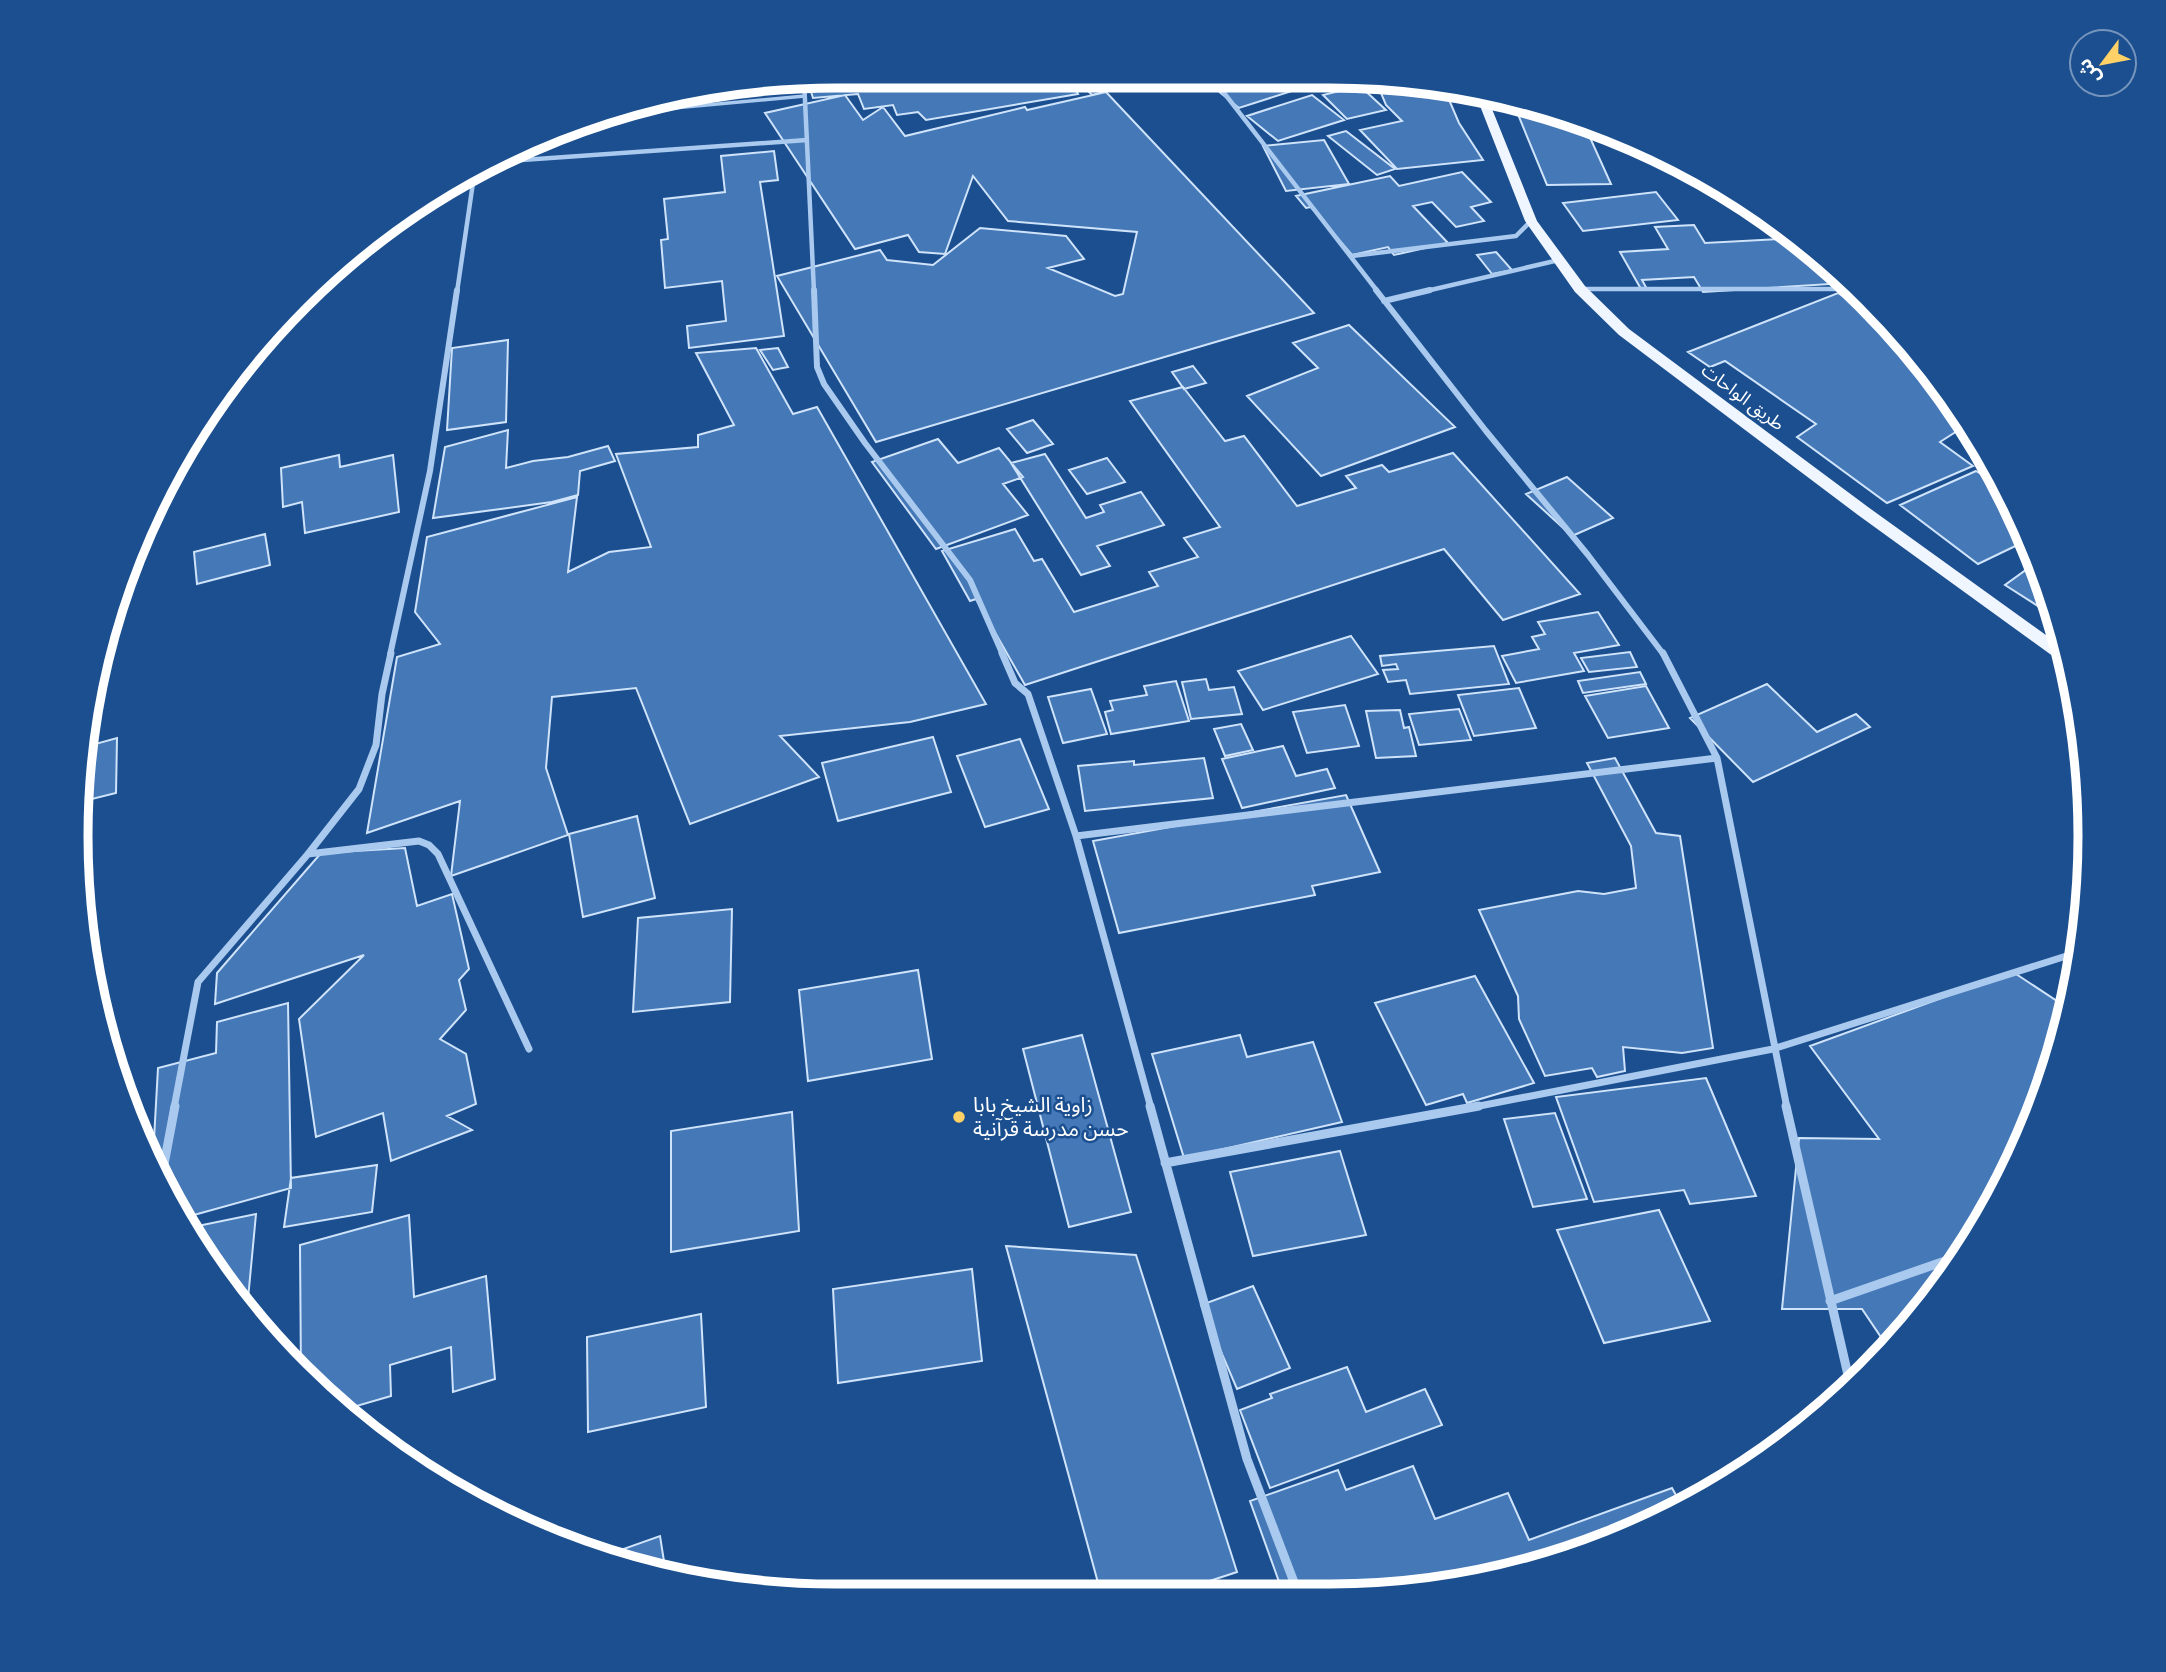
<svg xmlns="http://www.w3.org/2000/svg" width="2166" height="1672" font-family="Manrope,'Noto Sans Arabic',sans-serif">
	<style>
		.building { fill: #4478b7; stroke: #cfe3fa; stroke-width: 2 }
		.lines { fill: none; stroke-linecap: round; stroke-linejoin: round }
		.lane { stroke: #a9c9ee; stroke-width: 3.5 }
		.street-far3 { stroke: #a9c9ee; stroke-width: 4.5 }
		.street-far2 { stroke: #a9c9ee; stroke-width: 6 }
		.street-far1 { stroke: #a9c9ee; stroke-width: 7 }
		.street { stroke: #a9c9ee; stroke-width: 9 }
		.primary { fill: #f0f6ff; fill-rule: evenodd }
		.poi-dot { fill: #ffd166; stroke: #1b4f8f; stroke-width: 2.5 }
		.labels { text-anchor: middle; stroke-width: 5; stroke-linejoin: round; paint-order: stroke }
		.far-street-label { font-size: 18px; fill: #fff; stroke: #1b4f8f }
		.poi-label { font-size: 21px; fill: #fff; stroke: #1b4f8f; text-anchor: start }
		.rim { fill: none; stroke: #fff; stroke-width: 9 }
	</style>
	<rect width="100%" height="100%" fill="#1b4f8f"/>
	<path class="building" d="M 836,75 L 931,76 L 933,82 L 977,76 L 1068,76 L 1078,94 L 926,120 L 918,112 L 897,115 L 893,105 L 864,109 L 858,94 L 813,98 L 807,79 Z
		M 1100,76 L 1165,76 L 1092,95 L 1081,84 L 1103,79 Z
		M 1226,76 L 1308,77 L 1317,83 L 1239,108 L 1207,82 Z
		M 1319,77 L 1368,77 L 1330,86 Z
		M 1382,77 L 1444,88 L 1459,123 L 1483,160 L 1397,169 L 1360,130 L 1402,121 L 1386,105 L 1375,79 Z
		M 1360,86 L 1386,110 L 1347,119 L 1323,95 Z
		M 1106,92 L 1314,313 L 876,442 L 777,276 L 880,250 L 887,260 L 933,265 L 980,228 L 1066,236 L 1084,259 L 1048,268 L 1115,296 L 1123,294 L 1137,232 L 1008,221 L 973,176 L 945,254 L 919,252 L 908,235 L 855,249 L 765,113 L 845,95 L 863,120 L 883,107 L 905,136 L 1025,107 L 1027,110 Z
		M 1312,95 L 1344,120 L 1278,141 L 1247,116 Z
		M 1553,111 L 1583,122 L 1611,184 L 1547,185 L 1517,112 Z
		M 1346,131 L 1395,169 L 1377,175 L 1328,136 Z
		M 1324,140 L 1349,184 L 1286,191 L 1263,146 Z
		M 774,151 L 778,180 L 760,182 L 784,336 L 689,348 L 687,326 L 726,321 L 722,281 L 665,288 L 661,240 L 668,239 L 664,199 L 725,192 L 721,156 Z
		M 1462,172 L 1491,202 L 1471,207 L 1484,221 L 1456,227 L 1432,202 L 1413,206 L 1448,243 L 1394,255 L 1388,247 L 1352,255 L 1311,207 L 1306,208 L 1296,196 L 1390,176 L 1399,186 Z
		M 1656,192 L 1678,220 L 1583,231 L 1563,203 Z
		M 1694,225 L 1705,243 L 1799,238 L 1847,283 L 1703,292 L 1694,277 L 1642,280 L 1647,289 L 1641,289 L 1620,252 L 1668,249 L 1655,227 Z
		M 1496,252 L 1512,270 L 1492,274 L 1477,255 Z
		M 1838,293 L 1902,334 L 1913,349 L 1910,351 L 1919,356 L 1968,424 L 1940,442 L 1973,466 L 1887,503 L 1797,437 L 1816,424 L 1725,361 L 1710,367 L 1688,352 Z
		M 1349,325 L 1455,427 L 1321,476 L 1247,396 L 1318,368 L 1293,343 Z
		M 508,340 L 506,422 L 447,430 L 452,348 Z
		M 756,348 L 793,414 L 817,407 L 986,704 L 910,722 L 780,736 L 819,777 L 690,824 L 636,688 L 552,697 L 546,768 L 568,835 L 451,876 L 460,801 L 367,833 L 397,657 L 440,644 L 415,612 L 427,537 L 577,497 L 568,572 L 609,552 L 651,547 L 616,454 L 698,447 L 698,435 L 734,425 L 696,353 Z
		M 778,348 L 788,367 L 773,370 L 760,350 Z
		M 1193,366 L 1206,383 L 1184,389 L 1172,372 Z
		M 1183,387 L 1225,441 L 1244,436 L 1297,506 L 1356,488 L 1346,476 L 1382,465 L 1389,472 L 1453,453 L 1580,594 L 1503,620 L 1444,549 L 1025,685 L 976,599 L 970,601 L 942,551 L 1015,529 L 1034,561 L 1042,559 L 1074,612 L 1158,586 L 1149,572 L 1198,557 L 1184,538 L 1220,527 L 1130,401 Z
		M 1033,420 L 1053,444 L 1027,453 L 1007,429 Z
		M 508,430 L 506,468 L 533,461 L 568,457 L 608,446 L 615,461 L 580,471 L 578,495 L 552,502 L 433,518 L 445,447 Z
		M 938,439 L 958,463 L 999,448 L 1023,477 L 1003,484 L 1028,515 L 936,549 L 872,462 Z
		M 1045,454 L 1086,518 L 1104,512 L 1100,505 L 1141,492 L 1164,525 L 1097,546 L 1110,566 L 1081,575 L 1011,463 Z
		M 339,455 L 340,467 L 393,455 L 399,512 L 305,533 L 302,502 L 283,507 L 281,468 Z
		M 1107,458 L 1125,482 L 1087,494 L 1069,470 Z
		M 1976,471 L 2001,486 L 2030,539 L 1978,564 L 1900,505 Z
		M 1567,477 L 1613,518 L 1572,536 L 1526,494 Z
		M 265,534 L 270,565 L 197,584 L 194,552 Z
		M 2035,550 L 2055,617 L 2005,585 L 2038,561 L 2028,555 Z
		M 1598,612 L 1619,645 L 1574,653 L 1584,671 L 1516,683 L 1502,656 L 1539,649 L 1532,637 L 1545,634 L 1538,622 Z
		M 1351,636 L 1378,674 L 1263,710 L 1238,671 Z
		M 1494,646 L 1509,684 L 1410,694 L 1406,680 L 1388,682 L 1383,670 L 1398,669 L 1396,664 L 1382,666 L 1380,656 Z
		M 1630,652 L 1637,667 L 1589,672 L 1581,658 Z
		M 1640,672 L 1646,684 L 1583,693 L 1578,681 Z
		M 1206,679 L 1209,690 L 1234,687 L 1242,714 L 1191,719 L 1182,682 Z
		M 1176,681 L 1189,721 L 1111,734 L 1105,712 L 1113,710 L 1110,701 L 1147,695 L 1144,686 Z
		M 1767,684 L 1817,732 L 1856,714 L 1870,727 L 1753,782 L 1690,718 Z
		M 1646,686 L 1669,728 L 1608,738 L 1585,696 Z
		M 1519,688 L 1536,728 L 1474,736 L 1458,695 Z
		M 1091,689 L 1107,734 L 1063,743 L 1048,697 Z
		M 93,703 L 92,745 L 117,738 L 116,793 L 80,802 Z
		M 1345,705 L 1359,746 L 1307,753 L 1293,712 Z
		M 1459,709 L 1471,740 L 1419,745 L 1409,714 Z
		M 1400,710 L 1404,728 L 1409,727 L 1416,756 L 1376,758 L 1366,711 Z
		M 1241,724 L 1253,750 L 1225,756 L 1214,729 Z
		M 933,737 L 951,792 L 838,821 L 822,763 Z
		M 1020,739 L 1049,809 L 985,827 L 957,756 Z
		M 1283,746 L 1296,776 L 1327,769 L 1335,788 L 1242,808 L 1222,759 Z
		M 1204,758 L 1213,798 L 1085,811 L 1078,766 L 1134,761 L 1134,765 Z
		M 1615,758 L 1656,833 L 1680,836 L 1713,1048 L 1682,1053 L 1623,1047 L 1625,1071 L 1597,1077 L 1592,1068 L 1545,1076 L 1519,1019 L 1518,996 L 1479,910 L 1578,891 L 1604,894 L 1636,888 L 1631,846 L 1587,763 Z
		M 1346,795 L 1380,872 L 1312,886 L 1315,895 L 1119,933 L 1093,841 Z
		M 637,816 L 655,898 L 583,917 L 569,834 Z
		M 405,848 L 417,906 L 452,894 L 469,969 L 459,980 L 466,1010 L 440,1039 L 466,1054 L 476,1104 L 447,1116 L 472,1130 L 391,1161 L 383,1113 L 316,1137 L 299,1019 L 364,955 L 215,1004 L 217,973 L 321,853 Z
		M 732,909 L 730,1002 L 633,1012 L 638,918 Z
		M 918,970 L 932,1059 L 808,1081 L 799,990 Z
		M 2013,972 L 2069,1009 L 2033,1127 L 1962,1259 L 1889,1349 L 1862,1309 L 1782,1309 L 1799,1138 L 1879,1139 L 1810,1046 Z
		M 1475,976 L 1534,1083 L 1467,1103 L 1463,1094 L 1426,1105 L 1375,1003 Z
		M 288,1003 L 291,1188 L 183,1218 L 153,1157 L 158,1068 L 216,1053 L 217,1022 Z
		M 1082,1035 L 1131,1212 L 1069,1227 L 1023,1049 Z
		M 1240,1035 L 1247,1057 L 1313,1042 L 1342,1122 L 1184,1158 L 1152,1054 Z
		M 1706,1078 L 1756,1196 L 1690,1204 L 1684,1190 L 1594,1202 L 1556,1097 Z
		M 792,1112 L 799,1231 L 671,1252 L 671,1131 Z
		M 1555,1113 L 1587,1199 L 1533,1207 L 1504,1119 Z
		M 1340,1151 L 1366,1235 L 1253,1256 L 1230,1172 Z
		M 377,1165 L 372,1212 L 284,1227 L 291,1178 Z
		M 1659,1210 L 1710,1321 L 1604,1343 L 1557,1230 Z
		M 256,1214 L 248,1299 L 239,1301 L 203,1258 L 188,1228 Z
		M 409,1215 L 414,1297 L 486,1276 L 495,1379 L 453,1392 L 451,1347 L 390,1365 L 391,1396 L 343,1410 L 301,1376 L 300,1245 Z
		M 1006,1246 L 1136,1255 L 1237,1572 L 1182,1590 L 1100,1590 Z
		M 972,1269 L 982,1361 L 838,1383 L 833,1289 Z
		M 1253,1286 L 1290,1368 L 1237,1389 L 1201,1305 Z
		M 701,1314 L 706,1407 L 588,1432 L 587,1337 Z
		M 276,1327 L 275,1346 L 262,1330 Z
		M 1347,1367 L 1366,1412 L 1425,1389 L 1442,1425 L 1270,1488 L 1240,1410 L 1272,1398 L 1270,1394 Z
		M 1413,1466 L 1435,1519 L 1508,1493 L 1529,1540 L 1672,1488 L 1681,1504 L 1575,1556 L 1429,1590 L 1362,1590 L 1359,1584 L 1340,1590 L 1282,1590 L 1250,1501 L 1338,1470 L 1346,1490 Z
		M 660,1536 L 666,1574 L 598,1558 Z"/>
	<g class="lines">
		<path class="lane" d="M 609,114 L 805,96"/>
		<path class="street-far3" d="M 1211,76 L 1378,292
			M 804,79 L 814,292
			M 493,162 L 807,140
			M 1352,256 L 1516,236 L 1531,221
			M 1581,289 L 1854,289
			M 457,292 L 475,169
			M 1422,292 L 1559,260"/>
		<path class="street-far2" d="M 814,290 L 817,367 L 824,384 L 865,443 L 970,580 L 1003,655
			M 1376,290 L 1486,431 L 1588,555 L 1664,655
			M 1384,301 L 1430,290
			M 390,655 L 430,471 L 457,290"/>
		<path class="street-far1" d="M 1002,653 L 1015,683 L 1028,694 L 1076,836 L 1151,1108
			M 1663,653 L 1717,758 L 1787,1108
			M 1076,836 L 1717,758
			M 308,854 L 419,841 L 429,845 L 438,854 L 529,1049
			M 174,1108 L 198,982 L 308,854 L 359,789 L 376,745 L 382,694 L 391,653
			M 1469,1108 L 1773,1049 L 2079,952"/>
		<path class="street" d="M 1150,1106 L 1247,1459 L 1297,1590
			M 1786,1106 L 1851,1388
			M 1165,1163 L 1479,1106
			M 162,1175 L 175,1106
			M 1830,1301 L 1965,1254"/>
		<path class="primary" d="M 1475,93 L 1486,94 L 1537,221 L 1585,286 L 1629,329 L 1868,507 L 2064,648 L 2069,663 L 2061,662 L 1858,515 L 1619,335 L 1575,292 L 1525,221 Z"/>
	</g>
	<circle class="poi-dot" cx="959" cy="1117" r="7"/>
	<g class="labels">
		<g class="far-street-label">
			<text transform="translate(1743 397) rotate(37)" y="6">طريق الواحات</text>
		</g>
		<g class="poi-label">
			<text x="973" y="1112">زاوية الشيخ بابا<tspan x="973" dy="24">حسن مدرسة قرآنية</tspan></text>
		</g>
	</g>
	<path d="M0 0H2166V1672H0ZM836 88H1330A748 748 0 0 1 2078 836V836A748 748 0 0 1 1330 1584H836A748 748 0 0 1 88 836V836A748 748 0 0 1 836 88Z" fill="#1b4f8f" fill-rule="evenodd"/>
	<path class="rim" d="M836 88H1330A748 748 0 0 1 2078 836V836A748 748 0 0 1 1330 1584H836A748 748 0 0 1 88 836V836A748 748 0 0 1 836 88Z"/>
	<g transform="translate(2103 63) rotate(238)"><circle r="33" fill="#1b4f8f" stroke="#7695bc" stroke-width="2"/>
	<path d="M0-5L12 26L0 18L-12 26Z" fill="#ffd166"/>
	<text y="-10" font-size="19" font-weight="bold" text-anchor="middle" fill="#ffffff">ش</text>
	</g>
</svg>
